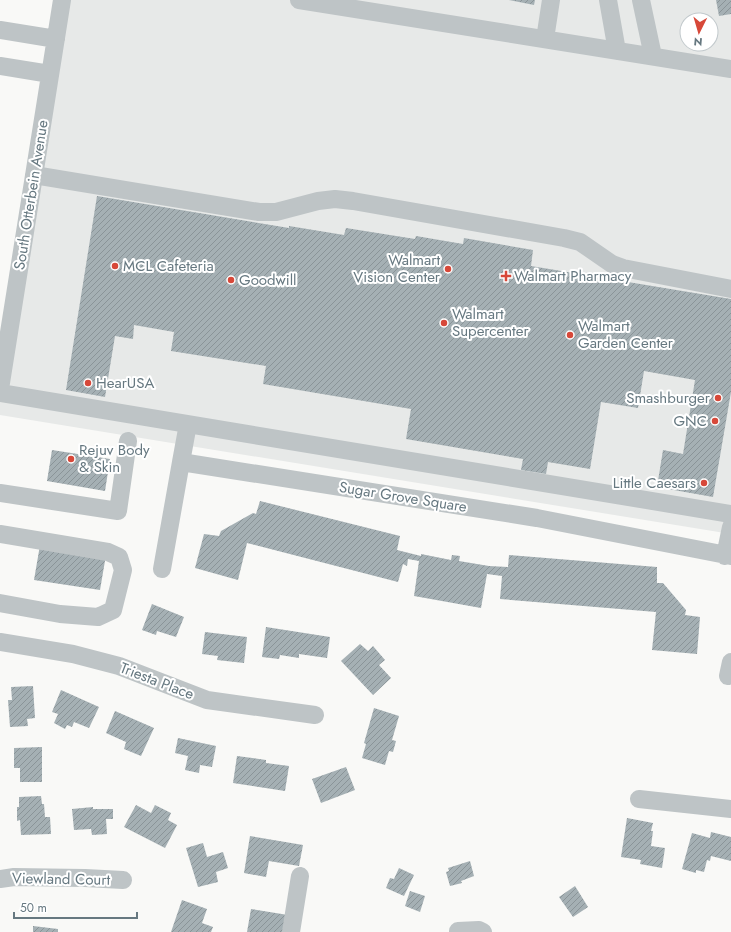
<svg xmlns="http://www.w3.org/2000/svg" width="731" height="932" font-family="Jost,sans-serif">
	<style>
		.built { fill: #e7e9e8; fill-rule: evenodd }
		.building { fill: url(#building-hatch) }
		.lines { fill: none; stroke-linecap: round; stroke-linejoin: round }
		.minor { stroke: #bec4c6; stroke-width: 18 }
		.poi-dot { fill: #d74839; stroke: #fff; stroke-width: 1.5 }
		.labels { text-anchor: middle; stroke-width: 4; stroke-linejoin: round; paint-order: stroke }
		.street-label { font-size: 15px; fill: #667880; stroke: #fff }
		.poi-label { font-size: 15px; fill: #667880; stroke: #fff; text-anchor: start }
	</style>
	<defs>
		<pattern id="building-hatch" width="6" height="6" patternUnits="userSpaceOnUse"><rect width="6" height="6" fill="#a5b0b4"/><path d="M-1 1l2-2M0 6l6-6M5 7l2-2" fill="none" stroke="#8a9498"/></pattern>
	</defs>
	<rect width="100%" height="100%" fill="#f9f9f7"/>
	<path class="built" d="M 62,0 L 731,0 L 731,534 L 0,415 L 0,388 ZM 687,20 L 711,20 L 711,44 L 687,44 Z"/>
	<path class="building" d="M 509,0 L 535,0 L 534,5 Z
		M 716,0 L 731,0 L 731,14 L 719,16 Z
		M 97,196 L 289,228 L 289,226 L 344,235 L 346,228 L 415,239 L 416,236 L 463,244 L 464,238 L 533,250 L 531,266 L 731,299 L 731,392 L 713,497 L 657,487 L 663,450 L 683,454 L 695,380 L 644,371 L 638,408 L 601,402 L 590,469 L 548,462 L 546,474 L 521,470 L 523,459 L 406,439 L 411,409 L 263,384 L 266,366 L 171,351 L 174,332 L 134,325 L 133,339 L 115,336 L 105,397 L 66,390 Z
		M 52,450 L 110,459 L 105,491 L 47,481 Z
		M 260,501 L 400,536 L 397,550 L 421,556 L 421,554 L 451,560 L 452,555 L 460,556 L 459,561 L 489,566 L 508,567 L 509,555 L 657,567 L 657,583 L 663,583 L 686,610 L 685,615 L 700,617 L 697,654 L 652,650 L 656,612 L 500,599 L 502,576 L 487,574 L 481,608 L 414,596 L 419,561 L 408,559 L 407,566 L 403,564 L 398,582 L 247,543 L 238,580 L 195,568 L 204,534 L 219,536 L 221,531 L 253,513 L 256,514 Z
		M 40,545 L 106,555 L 100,590 L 34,580 Z
		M 152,604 L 184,617 L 176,637 L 157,631 L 156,635 L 142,630 Z
		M 266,627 L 330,637 L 327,658 L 299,654 L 299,658 L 280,655 L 279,659 L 262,657 Z
		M 205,632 L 247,637 L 244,663 L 217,660 L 218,656 L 202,654 Z
		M 360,644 L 368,651 L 373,646 L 385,660 L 379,665 L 391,678 L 373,695 L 341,661 Z
		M 33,686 L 35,718 L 27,719 L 28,726 L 10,727 L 8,700 L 12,700 L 11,687 Z
		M 61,690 L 99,707 L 89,728 L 74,722 L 72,727 L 67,725 L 65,729 L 54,723 L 58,714 L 52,712 Z
		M 374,708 L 399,716 L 392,740 L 396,741 L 393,752 L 389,751 L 385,765 L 362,758 L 366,744 L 364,743 Z
		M 115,711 L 154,728 L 141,756 L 124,749 L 126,742 L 106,733 Z
		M 178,738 L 216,746 L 212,767 L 200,765 L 199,773 L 185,770 L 188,756 L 175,753 Z
		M 42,747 L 42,782 L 20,782 L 20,768 L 14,768 L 14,748 Z
		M 237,756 L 266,760 L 266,763 L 289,766 L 285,791 L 233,783 Z
		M 346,767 L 355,790 L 321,803 L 312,779 Z
		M 41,796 L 42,804 L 44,804 L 45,817 L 50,817 L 51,834 L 21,835 L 20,820 L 17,821 L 17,807 L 19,807 L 19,797 Z
		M 136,805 L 151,813 L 155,805 L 171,813 L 168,820 L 177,825 L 165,848 L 124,827 Z
		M 93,807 L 93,809 L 113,809 L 113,819 L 106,819 L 107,834 L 92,835 L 91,829 L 74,830 L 72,809 Z
		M 627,818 L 653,823 L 651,831 L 653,831 L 651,846 L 665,848 L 662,868 L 640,864 L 641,860 L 621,857 Z
		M 711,832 L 731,837 L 731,861 L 711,856 L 710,861 L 707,860 L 704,872 L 696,870 L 696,873 L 682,869 L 692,833 L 710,838 Z
		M 250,836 L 303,845 L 299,866 L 269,861 L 266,877 L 244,873 Z
		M 203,843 L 207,857 L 223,852 L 228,868 L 216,872 L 218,882 L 198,887 L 186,848 Z
		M 470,861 L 474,876 L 461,881 L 462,883 L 450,886 L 446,872 L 449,871 L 448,868 Z
		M 399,868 L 414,875 L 404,896 L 386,888 L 390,878 L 394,879 Z
		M 575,886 L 588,907 L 573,917 L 559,897 Z
		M 410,891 L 425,896 L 420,912 L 405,906 Z
		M 182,900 L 207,909 L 202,923 L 213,927 L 211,932 L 171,932 Z
		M 251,909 L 288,915 L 285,932 L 247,932 Z
		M 33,926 L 58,929 L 58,932 L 33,932 Z"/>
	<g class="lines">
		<path class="minor" d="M 299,0 L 731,69
			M 608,0 L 617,51
			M 641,0 L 653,56
			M 0,30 L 56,39
			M 545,39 L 551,0
			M 0,66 L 50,74
			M 34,175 L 259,212 L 276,212 L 318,201 L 335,199 L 353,201 L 564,238 L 580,242 L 612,264 L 623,268 L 731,289
			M 0,389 L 62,0
			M 0,393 L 731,514
			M 181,462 L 188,424
			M 0,493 L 118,511 L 128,441
			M 0,534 L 108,552 L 119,557 L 123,570 L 113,610 L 98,617 L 60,614 L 0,603
			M 725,556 L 731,527
			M 162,569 L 181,462 L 537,518 L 731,556
			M 0,642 L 73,654 L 119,666 L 207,700 L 315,715
			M 728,676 L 731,662
			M 639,799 L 731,809
			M 0,879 L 14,877 L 85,878 L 123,880
			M 458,931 L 479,930 L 483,932
			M 291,932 L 300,876"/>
	</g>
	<g class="poi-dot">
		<circle cx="115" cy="266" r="4"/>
		<circle cx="448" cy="269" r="4"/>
		<path d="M504 270h4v4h4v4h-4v4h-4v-4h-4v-4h4z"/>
		<circle cx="231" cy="280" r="4"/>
		<circle cx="444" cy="323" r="4"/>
		<circle cx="570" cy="335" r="4"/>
		<circle cx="88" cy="383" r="4"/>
		<circle cx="718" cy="398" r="4"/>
		<circle cx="715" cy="421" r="4"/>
		<circle cx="71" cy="459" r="4"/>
		<circle cx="704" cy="483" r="4"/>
	</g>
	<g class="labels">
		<g class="street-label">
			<text transform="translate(31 195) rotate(-81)" y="5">South Otterbein Avenue</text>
			<text transform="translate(403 497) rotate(9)" y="5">Sugar Grove Square</text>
			<text transform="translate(157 681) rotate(21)" y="5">Triesta Place</text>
			<text transform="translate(61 879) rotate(1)" y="5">Viewland Court</text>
		</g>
		<g class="poi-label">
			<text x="440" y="265" text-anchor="end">Walmart<tspan x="440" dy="17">Vision Center</tspan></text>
			<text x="123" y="271">MCL Cafeteria</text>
			<text x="514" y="281">Walmart Pharmacy</text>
			<text x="239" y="285">Goodwill</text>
			<text x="452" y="319">Walmart<tspan x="452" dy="17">Supercenter</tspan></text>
			<text x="578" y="331">Walmart<tspan x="578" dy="17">Garden Center</tspan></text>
			<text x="96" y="388">HearUSA</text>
			<text x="710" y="403" text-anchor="end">Smashburger</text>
			<text x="707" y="426" text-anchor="end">GNC</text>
			<text x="79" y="455">Rejuv Body<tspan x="79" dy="17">&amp; Skin</tspan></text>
			<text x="696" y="488" text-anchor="end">Little Caesars</text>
		</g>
	</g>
	<g transform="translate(699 32) rotate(185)"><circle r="19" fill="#ffffff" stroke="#c2c9cc"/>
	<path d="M0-3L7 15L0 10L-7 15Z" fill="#d74839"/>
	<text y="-6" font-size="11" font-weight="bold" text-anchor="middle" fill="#667880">N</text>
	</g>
	<path d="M14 912v6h123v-6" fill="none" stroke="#667880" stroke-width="2"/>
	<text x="20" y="912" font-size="12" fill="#667880" stroke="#ffffff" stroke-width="3" paint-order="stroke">50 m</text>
</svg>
